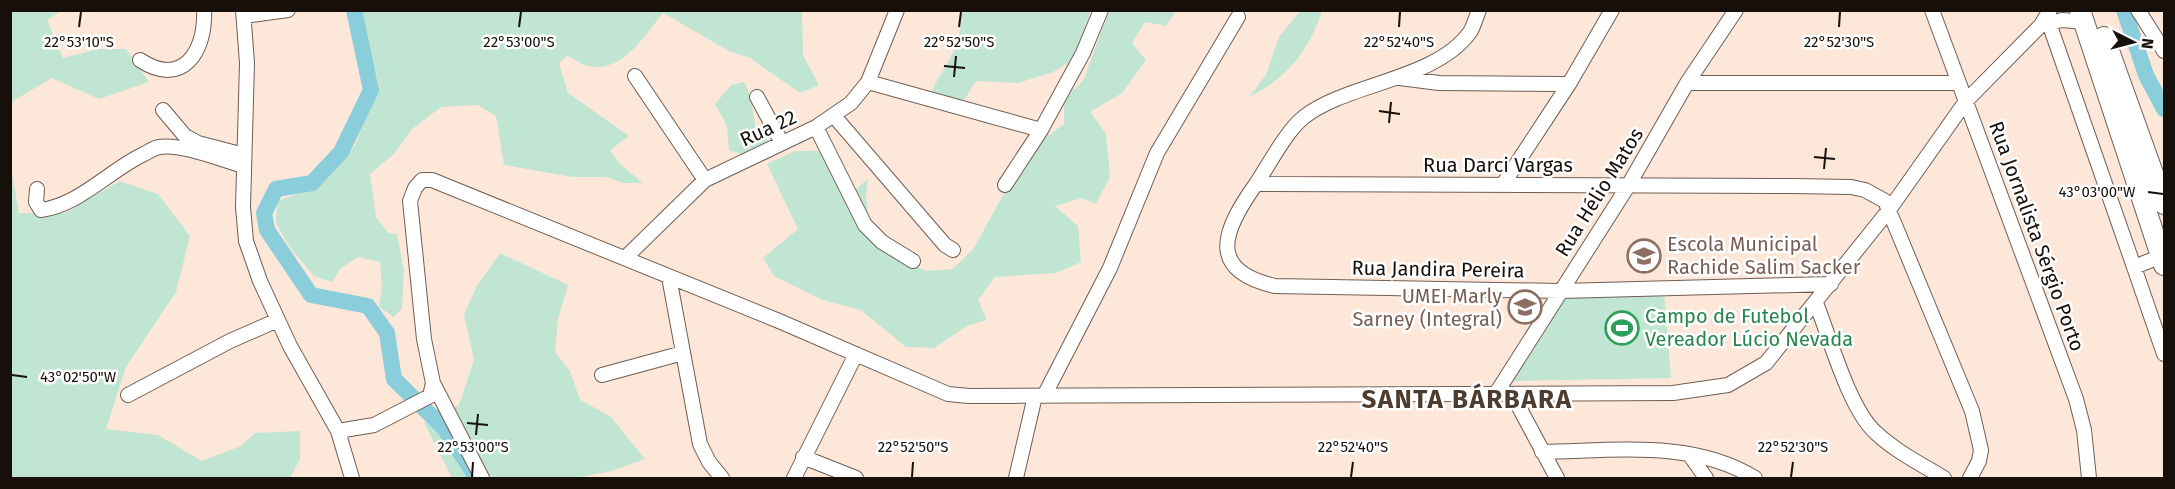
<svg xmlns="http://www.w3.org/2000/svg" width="2175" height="489" font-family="'Fira Sans',sans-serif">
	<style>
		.green { fill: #c0e5d3 }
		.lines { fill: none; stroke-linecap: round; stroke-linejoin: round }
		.river { stroke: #8acddb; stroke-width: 16 }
		.minor-casing { stroke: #705e52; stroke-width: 16 }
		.highway-casing { stroke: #705e52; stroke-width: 22 }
		.minor { stroke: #fff; stroke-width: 14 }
		.highway { stroke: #fff; stroke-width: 20 }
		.ticks { fill: none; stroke: #160f0a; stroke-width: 2 }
		.labels { text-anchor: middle; stroke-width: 5; stroke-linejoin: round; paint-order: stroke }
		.street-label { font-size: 20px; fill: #160f0a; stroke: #fff }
		.education-label { font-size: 20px; fill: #785e54; stroke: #fff; text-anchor: start }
		.leisure-label { font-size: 20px; fill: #27864d; stroke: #fff; text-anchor: start }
		.district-label { font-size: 26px; font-weight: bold; letter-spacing: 1.5px; fill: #4d3d31; stroke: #fff }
		.ticks-label { font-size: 15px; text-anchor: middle; fill: #160f0a; stroke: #fff; stroke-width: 5; stroke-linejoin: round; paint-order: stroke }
	</style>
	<rect width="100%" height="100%" fill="#fce7d9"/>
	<path class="green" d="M 11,11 L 61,11 L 47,20 L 63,58 L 98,49 L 126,49 L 149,82 L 99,99 L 52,78 L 13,101 L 11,111 Z
		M 360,11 L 802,11 L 803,55 L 819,85 L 800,93 L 750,58 L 729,51 L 663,13 C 646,33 626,69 594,67 C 585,67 575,59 567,56 L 559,63 L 568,93 L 629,136 L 610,150 L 620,164 L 643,183 L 623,183 L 607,177 L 573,177 L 504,165 L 496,116 L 478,105 L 441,107 L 412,129 L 394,154 L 370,174 L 376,217 L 388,233 L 397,234 L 404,271 L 402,308 L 394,317 L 379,307 L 382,288 L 380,262 L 358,257 L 341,268 L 332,282 L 314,276 L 289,246 L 276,223 L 277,201 L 312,189 L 329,177 L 355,145 L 379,85 Z
		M 965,11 L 1091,11 L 1073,60 L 1053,72 L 1018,83 L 976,81 L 961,105 L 930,95 C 943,66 961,50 961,15 Z
		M 1109,11 L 1176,11 L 1166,26 L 1145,22 L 1132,43 L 1146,60 L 1122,93 L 1090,112 L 1106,134 L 1110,177 L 1096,204 L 1082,198 L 1055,206 L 1078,226 L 1081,262 L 1056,273 L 995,277 L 978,300 L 987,320 L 967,326 L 934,348 L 906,347 L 861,310 L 823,300 L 774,276 L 763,258 L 798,229 L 767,164 L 795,151 L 820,151 L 841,187 L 851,193 L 868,179 L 866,195 L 871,238 L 901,259 L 926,271 L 953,269 L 974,248 L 1010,182 L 1038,143 L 1064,124 L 1064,98 L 1083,81 Z
		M 1300,11 L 1322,11 C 1308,52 1288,77 1249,97 L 1266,75 L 1279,37 Z
		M 745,82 L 751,99 L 756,131 L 773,145 L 746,156 L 729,150 L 727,126 L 715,104 L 731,85 Z
		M 10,162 L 19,213 L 64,213 L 120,181 L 158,194 L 190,236 L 176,292 L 126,367 L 106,429 L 158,435 L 202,461 L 241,446 L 255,433 L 300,431 L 300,459 L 290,478 L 11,478 Z
		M 500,253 L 568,285 L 558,319 L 555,352 L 570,371 L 580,400 L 610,416 L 645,459 L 611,471 L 576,478 L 452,478 L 424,423 L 459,405 L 474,360 L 464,314 L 477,286 Z
		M 1664,293 L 1671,378 L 1510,381 L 1564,296 Z"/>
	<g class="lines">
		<path class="river" d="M 354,10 L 371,90 L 341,152 L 312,183 L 276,189 L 264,213 L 267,230 L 311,295 L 368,306 L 387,333 L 394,379 L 444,428 L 477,478
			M 2124,10 L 2146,75 L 2164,109"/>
		<defs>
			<path id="minor" d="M 243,10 L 247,63 L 243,207 L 246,241 L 260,281 L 290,346 L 338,431 L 352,478
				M 1932,10 L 2076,399 L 2084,430 L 2089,478
				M 2138,10 L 2164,51
				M 244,16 L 288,10
				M 2049,23 L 2134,267 L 2162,256
				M 2041,25 L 2062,20 L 2084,22
				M 140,60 C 182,88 206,52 204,10
				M 635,76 L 705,180
				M 1400,78 L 1439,83 L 1569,84
				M 868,82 L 1041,130 L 1083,53 L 1101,10
				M 1687,83 L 1958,83
				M 757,97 L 782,143
				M 163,110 L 185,136 L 198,143 L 244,155
				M 834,116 L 945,245 L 953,250
				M 816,127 L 865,225 L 882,242 L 913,261
				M 1504,183 L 1569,84 L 1612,10
				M 1256,184 C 1269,165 1286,131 1304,117 C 1347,83 1436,80 1470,32 C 1474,26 1476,17 1479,10
				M 1005,185 L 1041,130
				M 37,189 L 36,202 L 41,210 C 79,205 109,171 142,155 C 147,153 153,148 159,147 C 181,143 222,160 244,166
				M 625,258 L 705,180 L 816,127 L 851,103 L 868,82 L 897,10
				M 2134,267 L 2164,354
				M 669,277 L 700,444 L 709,462 L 722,478
				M 1831,284 L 1561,291 L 1275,286 C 1205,270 1224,229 1256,184 L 1793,186 L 1851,187 L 1865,190 L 1885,201 L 1972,411 L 1981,450 L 1979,461 L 1970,478
				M 1816,303 C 1830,338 1849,408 1875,432 C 1895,451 1921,464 1944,478
				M 602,375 L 683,353
				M 433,383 L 482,478
				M 128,395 L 230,341 L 278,320
				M 1495,395 L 1628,186 L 1687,83 L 1736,10
				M 1044,396 L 1110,268 L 1157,153 L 1238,17
				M 1513,396 L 1557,478
				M 338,431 L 374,425 L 430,396 L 433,383 L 424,339 L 410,201 L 415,188 L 422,180 L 432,180 L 779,321 L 948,394 L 969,396 L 1673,393 L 1728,385 L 1766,363 L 1889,210 L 1966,101 L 2041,25 L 2050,10
				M 1542,452 C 1613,451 1692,439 1755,478
				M 1689,454 L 1706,478
				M 803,457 L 856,478
				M 794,478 L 856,354
				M 1016,478 L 1035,396"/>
			<path id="highway" d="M 2080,10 L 2164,265
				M 2104,37 L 2164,204"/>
		</defs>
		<use href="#minor" class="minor-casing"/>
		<use href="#highway" class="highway-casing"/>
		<use href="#minor" class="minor"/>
		<use href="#highway" class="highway"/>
	</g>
	<path class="ticks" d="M 79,27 L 81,12M 519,27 L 521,12M 959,27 L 961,12M 1399,27 L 1400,12M 1839,27 L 1840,12M 944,66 L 965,68M 954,77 L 956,56M 1379,111 L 1400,114M 1389,123 L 1391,102M 1814,157 L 1835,159M 1824,169 L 1826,148M 2148,192 L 2163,194M 12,375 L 27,377M 467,423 L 488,425M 476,435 L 478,414M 472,477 L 473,462M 912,477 L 913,462M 1351,477 L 1353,462M 1791,477 L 1793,462"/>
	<defs>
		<symbol id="school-ring" viewBox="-11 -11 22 22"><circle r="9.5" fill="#fff" stroke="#8d6e63" stroke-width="1.5"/><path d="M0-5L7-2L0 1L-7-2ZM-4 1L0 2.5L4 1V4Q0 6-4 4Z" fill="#8d6e63"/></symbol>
		<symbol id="stadium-ring" viewBox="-11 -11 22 22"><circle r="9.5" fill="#fff" stroke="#2e9e5b" stroke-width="1.5"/><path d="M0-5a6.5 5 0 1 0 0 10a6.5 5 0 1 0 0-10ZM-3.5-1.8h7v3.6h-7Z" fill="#2e9e5b"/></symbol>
	</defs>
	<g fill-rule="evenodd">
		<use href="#school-ring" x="1625" y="237" width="38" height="38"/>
		<use href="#school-ring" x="1506" y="288" width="38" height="38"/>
		<use href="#stadium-ring" x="1603" y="309" width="38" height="38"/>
	</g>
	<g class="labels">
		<g class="street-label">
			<text transform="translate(768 128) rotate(-25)" y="7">Rua 22</text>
			<text x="1498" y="172">Rua Darci Vargas</text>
			<text transform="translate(1599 192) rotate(-58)" y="7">Rua Hélio Matos</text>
			<text transform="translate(2037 236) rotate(70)" y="7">Rua Jornalista Sérgio Porto</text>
			<text transform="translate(1438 269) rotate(1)" y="7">Rua Jandira Pereira</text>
		</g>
		<g class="education-label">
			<text x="1667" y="251">Escola Municipal<tspan x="1667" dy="23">Rachide Salim Sacker</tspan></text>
			<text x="1502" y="303" text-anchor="end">UMEI Marly<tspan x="1502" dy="23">Sarney (Integral)</tspan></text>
		</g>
		<g class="leisure-label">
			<text x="1645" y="323">Campo de Futebol<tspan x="1645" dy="23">Vereador Lúcio Nevada</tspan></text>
		</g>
		<g class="district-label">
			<text x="1467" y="408">SANTA BÁRBARA</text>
		</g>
	</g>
	<g class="ticks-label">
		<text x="79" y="47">22°53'10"S</text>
		<text x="519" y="47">22°53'00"S</text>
		<text x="959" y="47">22°52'50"S</text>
		<text x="1399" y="47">22°52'40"S</text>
		<text x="1839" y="47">22°52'30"S</text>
		<text x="2097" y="197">43°03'00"W</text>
		<text x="78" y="382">43°02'50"W</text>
		<text x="473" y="452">22°53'00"S</text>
		<text x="913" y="452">22°52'50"S</text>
		<text x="1353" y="452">22°52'40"S</text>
		<text x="1793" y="452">22°52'30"S</text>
	</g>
	<rect width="2175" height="489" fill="none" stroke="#160f0a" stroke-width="24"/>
	<g transform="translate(2133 42) rotate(96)" stroke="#ffffff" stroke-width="4.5" paint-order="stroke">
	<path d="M0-4.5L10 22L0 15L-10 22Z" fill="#160f0a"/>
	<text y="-9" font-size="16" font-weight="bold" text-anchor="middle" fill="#160f0a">N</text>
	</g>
</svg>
